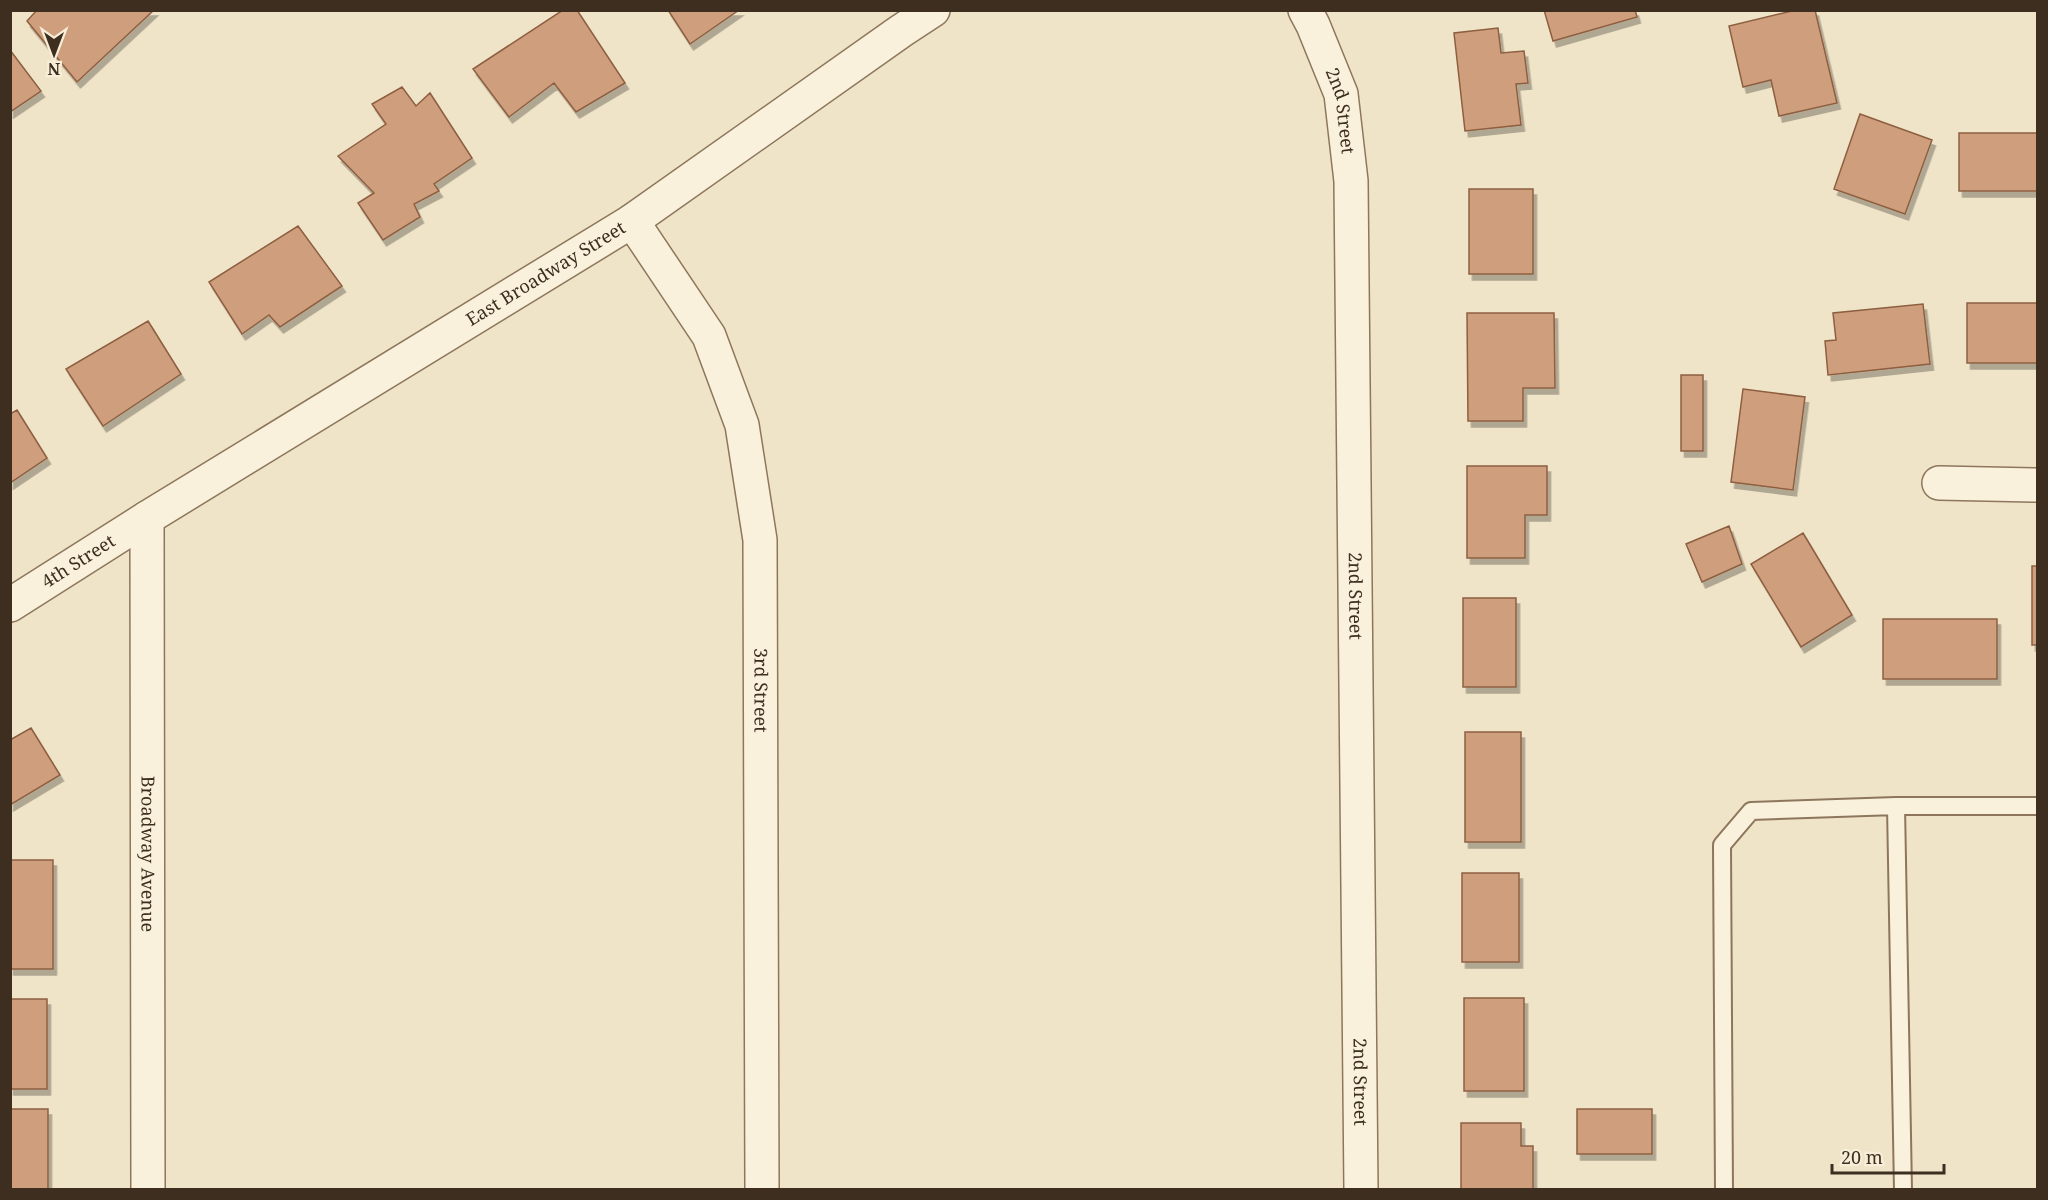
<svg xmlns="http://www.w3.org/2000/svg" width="2048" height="1200" font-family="'Noto Serif',serif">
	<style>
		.building { fill: #cf9f7d; stroke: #8d5f41; stroke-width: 1.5; filter: url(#shadow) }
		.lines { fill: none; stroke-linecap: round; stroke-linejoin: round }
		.lane-casing { stroke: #8d765c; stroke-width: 20 }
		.street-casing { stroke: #8d765c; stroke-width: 36 }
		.lane { stroke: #faf1dc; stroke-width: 16 }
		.street { stroke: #faf1dc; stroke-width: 33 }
		.labels { text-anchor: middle; stroke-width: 4.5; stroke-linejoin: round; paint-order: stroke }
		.street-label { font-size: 18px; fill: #3d2e20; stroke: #f7eed8 }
	</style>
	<defs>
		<filter id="shadow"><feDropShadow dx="3.5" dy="6" stdDeviation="0" flood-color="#0004"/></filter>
	</defs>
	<rect width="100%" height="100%" fill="#f0e4c8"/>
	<path class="building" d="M 37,10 L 154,10 L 77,82 L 27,21 Z
		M 563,10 L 577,10 L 625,83 L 576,112 L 554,83 L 509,117 L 473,69 Z
		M 668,10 L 739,10 L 690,44 Z
		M 1544,10 L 1635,10 L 1637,17 L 1553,41 Z
		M 1796,10 L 1815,10 L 1837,103 L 1779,116 L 1771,80 L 1743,87 L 1729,26 Z
		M 1498,28 L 1501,53 L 1524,51 L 1528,83 L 1516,84 L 1521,125 L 1465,131 L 1454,33 Z
		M 10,50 L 41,91 L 10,112 Z
		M 402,87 L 416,106 L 430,93 L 472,158 L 434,184 L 439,191 L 414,204 L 420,217 L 383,240 L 358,203 L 374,193 L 338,156 L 386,124 L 372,104 Z
		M 1860,114 L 1932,140 L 1905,214 L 1834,189 Z
		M 1959,133 L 2038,133 L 2038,191 L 1959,191 Z
		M 1469,189 L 1533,189 L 1533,274 L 1469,274 Z
		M 298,226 L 342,286 L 280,327 L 269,315 L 242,334 L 209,282 Z
		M 1967,303 L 2038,303 L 2038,363 L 1967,363 Z
		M 1923,304 L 1930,364 L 1828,375 L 1825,341 L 1836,340 L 1833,313 Z
		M 1467,313 L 1554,313 L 1555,388 L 1523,388 L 1523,421 L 1468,421 Z
		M 148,321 L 181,374 L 103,426 L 66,369 Z
		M 1681,375 L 1703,375 L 1703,451 L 1681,451 Z
		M 1743,389 L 1805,397 L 1793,490 L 1731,482 Z
		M 17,410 L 47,458 L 10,483 L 10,414 Z
		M 1467,466 L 1547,466 L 1547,515 L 1525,515 L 1525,558 L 1467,558 Z
		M 1729,526 L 1742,564 L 1702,582 L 1686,544 Z
		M 1803,533 L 1852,615 L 1801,647 L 1751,564 Z
		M 2032,566 L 2038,566 L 2038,645 L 2032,645 Z
		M 1463,598 L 1516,598 L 1516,687 L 1463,687 Z
		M 1883,619 L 1997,619 L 1997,679 L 1883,679 Z
		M 31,728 L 60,775 L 10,805 L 10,740 Z
		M 1465,732 L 1521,732 L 1521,842 L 1465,842 Z
		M 10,860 L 53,860 L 53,969 L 10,969 Z
		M 1462,873 L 1519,873 L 1519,962 L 1462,962 Z
		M 1464,998 L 1524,998 L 1524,1091 L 1464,1091 Z
		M 10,999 L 47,999 L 47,1089 L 10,1089 Z
		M 10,1109 L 48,1109 L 48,1190 L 10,1190 Z
		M 1577,1109 L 1652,1109 L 1652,1154 L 1577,1154 Z
		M 1461,1123 L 1521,1123 L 1521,1146 L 1533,1146 L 1533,1189 L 1461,1190 Z"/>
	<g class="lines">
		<defs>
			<path id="lane" d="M 1724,1190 L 1722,845 L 1751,811 L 1896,806
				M 1903,1190 L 1896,806 L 2038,806"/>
			<g id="street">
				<path id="s1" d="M 1305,10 L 1313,25 L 1341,94 L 1351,181 L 1361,1190"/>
				<path id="s2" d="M 632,221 L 709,336 L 742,425 L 760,540 L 762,1190"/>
				<path d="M 1939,483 L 2038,485"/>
				<path id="s3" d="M 147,518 L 148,1190"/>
				<path id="s4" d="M 10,605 L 147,518 L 632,221 L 901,31 L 933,10"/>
			</g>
		</defs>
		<use href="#lane" class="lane-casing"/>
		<use href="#street" class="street-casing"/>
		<use href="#lane" class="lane"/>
		<use href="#street" class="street"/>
	</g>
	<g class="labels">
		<g class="street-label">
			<text dy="6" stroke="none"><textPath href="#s1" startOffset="108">2nd Street</textPath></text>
			<text dy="6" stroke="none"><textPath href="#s4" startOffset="630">East Broadway Street</textPath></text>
			<text dy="6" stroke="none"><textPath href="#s4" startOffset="81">4th Street</textPath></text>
			<text dy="6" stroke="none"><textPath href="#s1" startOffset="594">2nd Street</textPath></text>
			<text dy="6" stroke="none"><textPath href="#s2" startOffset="500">3rd Street</textPath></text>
			<text dy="6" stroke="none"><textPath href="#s3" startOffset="336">Broadway Avenue</textPath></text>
			<text dy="6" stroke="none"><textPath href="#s1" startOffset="1080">2nd Street</textPath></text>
		</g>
	</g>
	<rect width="2048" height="1200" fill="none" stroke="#3d2e20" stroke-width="24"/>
	<g transform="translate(54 54) rotate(180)" stroke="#f7eed8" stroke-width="4.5" paint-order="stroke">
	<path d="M0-4.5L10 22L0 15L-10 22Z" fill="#3d2e20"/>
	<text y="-9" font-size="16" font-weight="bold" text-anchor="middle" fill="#3d2e20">N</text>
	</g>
	<path d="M1832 1164v9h112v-9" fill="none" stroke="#3d2e20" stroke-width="3"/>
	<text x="1841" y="1164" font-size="18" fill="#3d2e20" stroke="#f7eed8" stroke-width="4.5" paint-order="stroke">20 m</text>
</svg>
